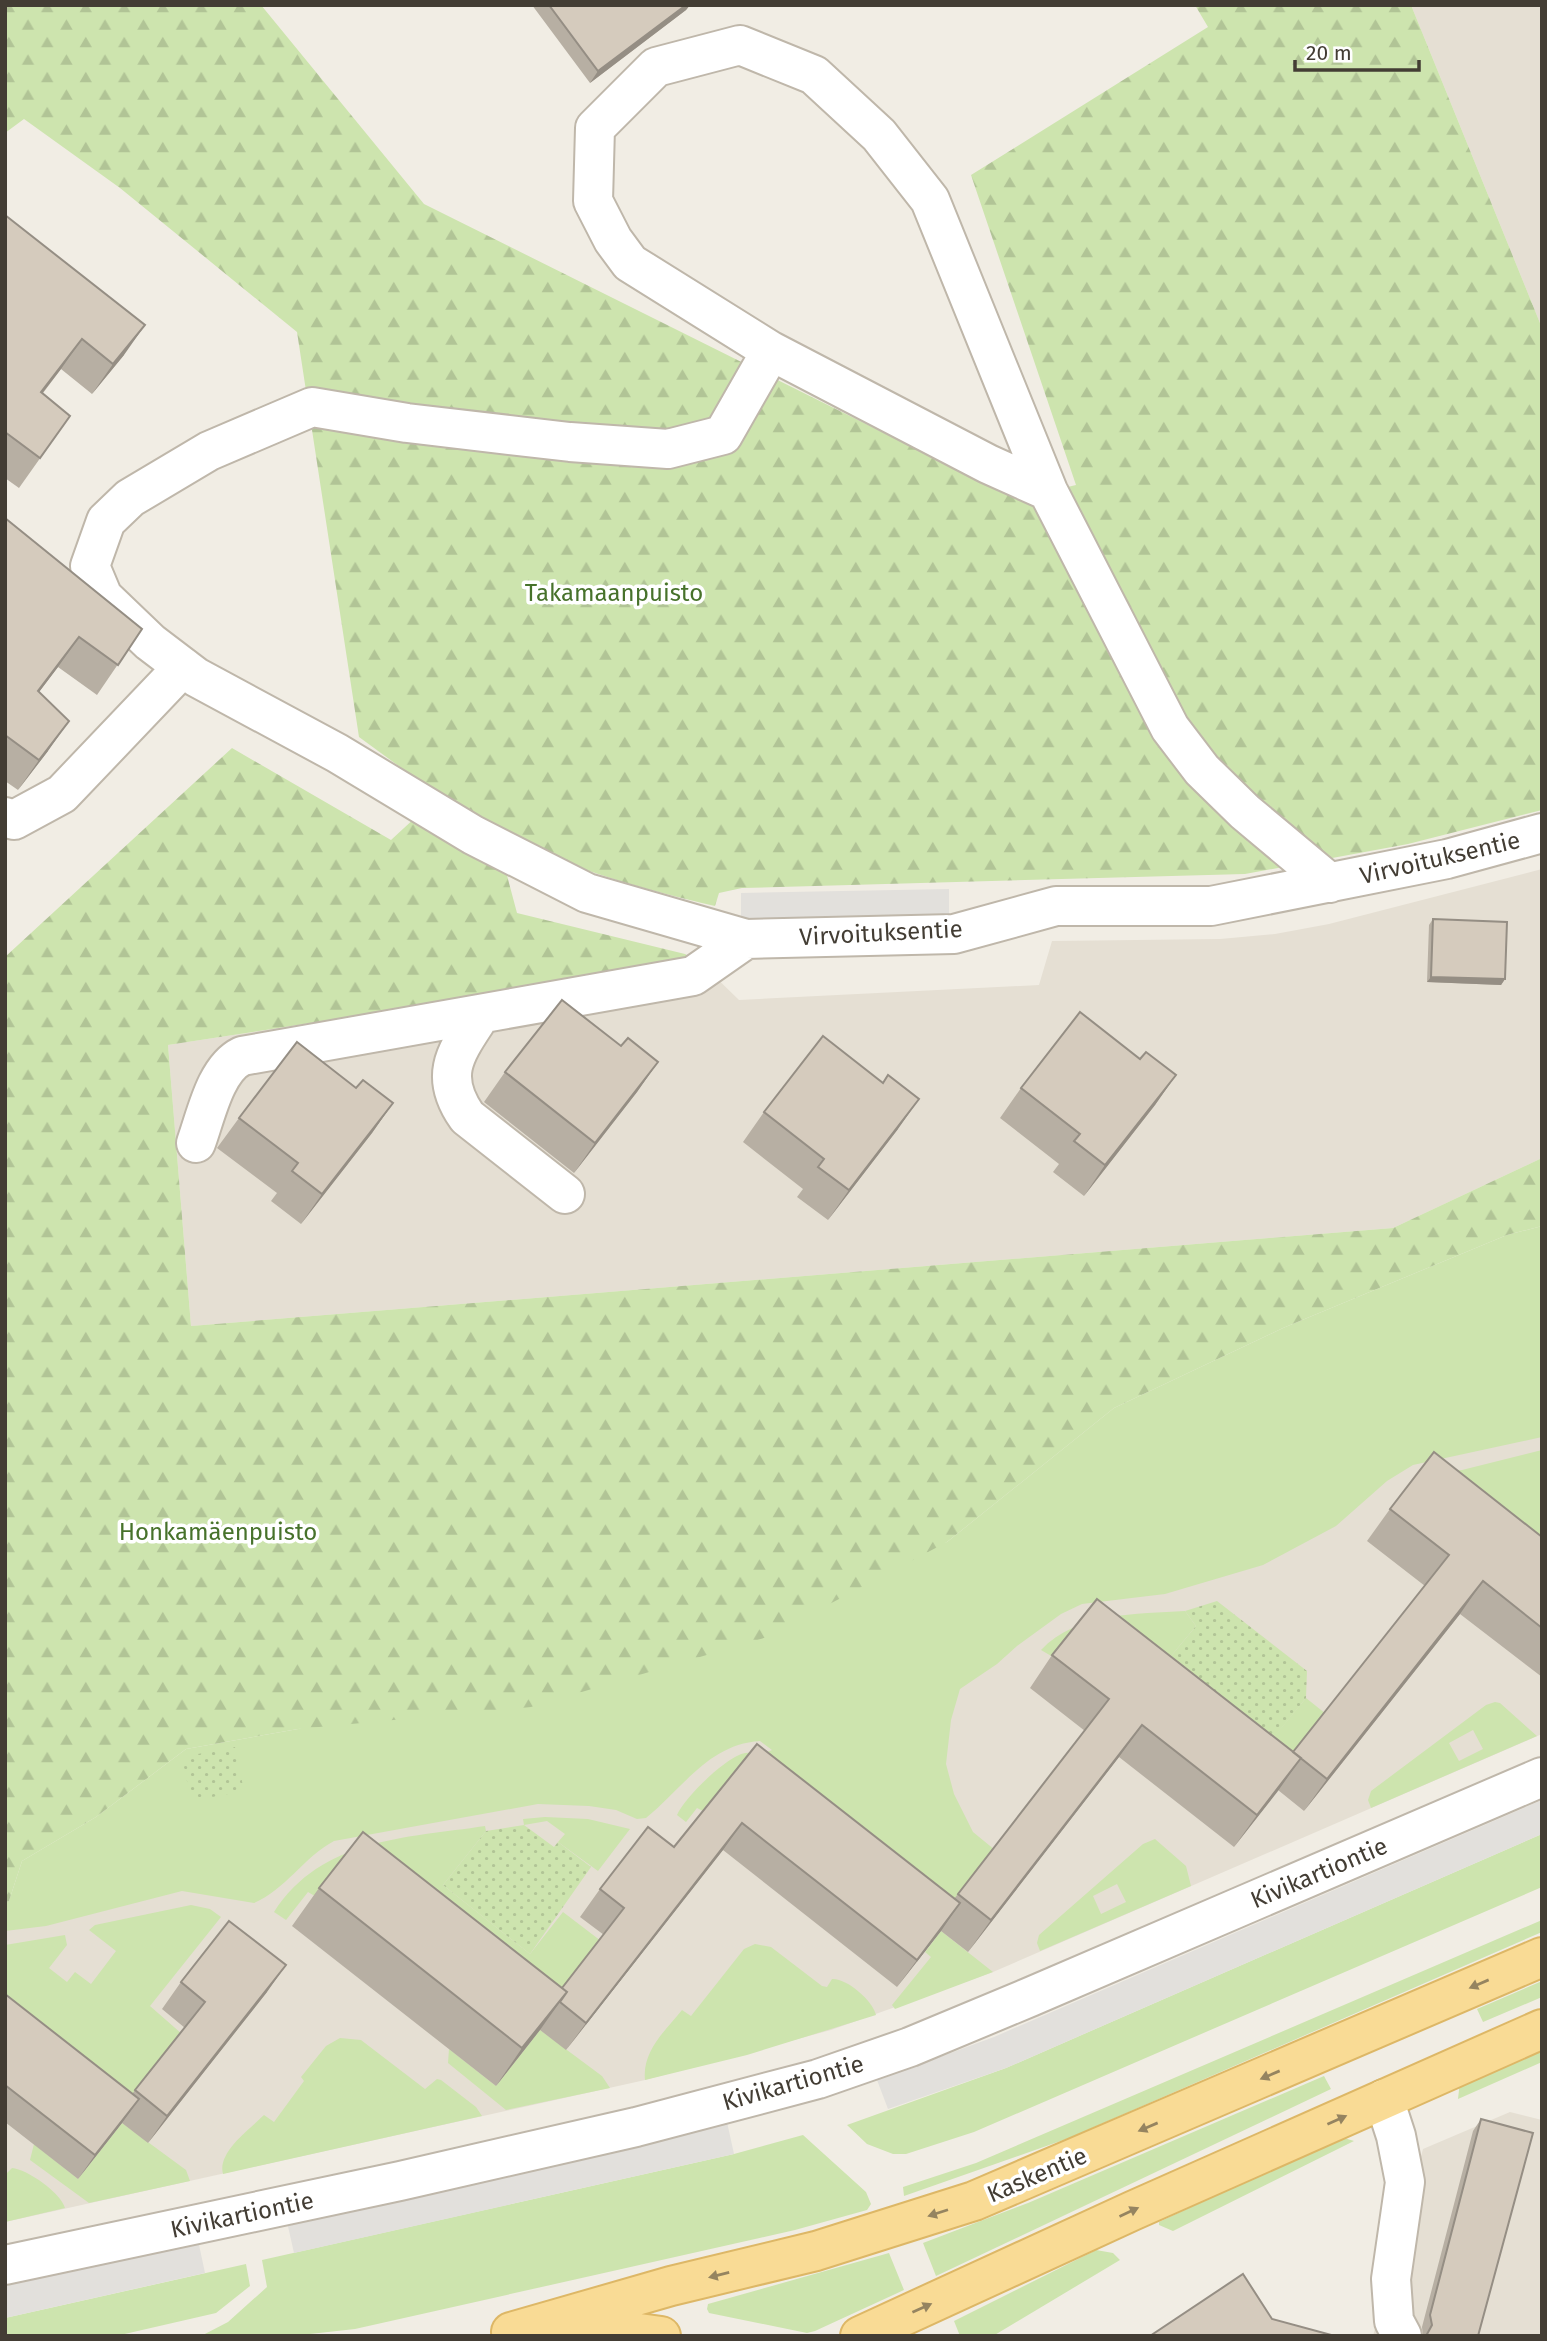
<svg xmlns="http://www.w3.org/2000/svg" width="1547" height="2341" font-family="'Fira Sans',sans-serif">
	<style>
		.residential { fill: #e5dfd3 }
		.grass { fill: #cde4ae; fill-rule: evenodd }
		.forest { fill: url(#forest-firs) }
		.park { fill: url(#park-dots) }
		.parking { fill: #e2e0dc }
		.lines { fill: none; stroke-linecap: round; stroke-linejoin: round }
		.minor-casing { stroke: #bfb7aa; stroke-width: 42 }
		.major-casing { stroke: #ddb766; stroke-width: 42 }
		.minor { stroke: #fff; stroke-width: 38 }
		.major { stroke: #f9db95; stroke-width: 38 }
		.wall { fill: #b7afa3 }
		.shaded-wall { fill: #958e84 }
		.building { fill: #d5cbbd; stroke: #958e84; stroke-width: 2 }
		.oneway { fill: #958460 }
		.labels { text-anchor: middle; stroke-width: 7; stroke-linejoin: round; paint-order: stroke }
		.park-label { font-size: 24px; fill: #47722b; stroke: #fff }
		.street-label { font-size: 24px; fill: #433d34; stroke: #fff }
	</style>
	<defs>
		<pattern id="forest-firs" width="22" height="20" patternUnits="userSpaceOnUse" patternTransform="scale(1.75)"><rect width="22" height="20" fill="#cde4ae"/><path d="M5 1l3.5 6h-7zM16 11l3.5 6h-7z" fill="#b1c496"/></pattern>
		<pattern id="park-dots" width="8" height="8" patternUnits="userSpaceOnUse" patternTransform="scale(1.75)"><rect width="8" height="8" fill="#cde4ae"/><path d="M2 2h.1M6 6h.1" fill="none" stroke="#b1c496" stroke-width="1.8" stroke-linecap="round"/></pattern>
	</defs>
	<rect width="100%" height="100%" fill="#f1ede4"/>
	<path class="residential" d="M 1411,5 L 1542,5 L 1542,328 Z
		M 1542,869 L 1542,1158 L 1393,1228 L 191,1326 L 168,1045 L 701,963 L 739,1000 L 1039,985 L 1052,941 L 1220,939 L 1275,934 L 1329,924 Z
		M 1542,1392 L 1542,1734 L 993,1972 L 831,2030 L 645,2080 L 5,2222 L 5,1902 Z
		M 1510,2112 L 1542,2120 L 1542,2336 L 1373,2336 L 1423,2149 Z"/>
	<path class="grass" d="M 1542,1226 L 1542,1437 L 1413,1465 L 1387,1481 L 1336,1526 L 1263,1565 L 1165,1594 L 1082,1604 L 1061,1614 L 1017,1646 L 997,1664 L 960,1689 L 951,1720 L 946,1764 L 954,1794 L 973,1832 L 995,1850 L 935,1927 L 697,1808 L 686,1822 L 677,1815 C 684,1798 727,1756 745,1753 C 755,1751 762,1755 772,1750 L 760,1741 C 709,1744 683,1788 646,1818 L 637,1819 L 616,1810 L 589,1806 L 538,1804 L 334,1841 C 304,1857 285,1890 254,1903 L 182,1891 L 46,1926 L 5,1931 L 5,1902 L 9,1901 L 22,1861 L 96,1817 L 186,1749 L 298,1729 L 947,1542 L 1114,1408 L 1283,1328 L 1507,1235 Z
		M 1542,1450 L 1542,1587 L 1429,1474 L 1462,1470 Z
		M 1185,1611 L 1196,1626 L 1166,1662 L 1267,1745 L 1306,1698 L 1326,1714 L 1270,1784 L 1041,1650 C 1077,1612 1137,1614 1185,1611 Z
		M 1495,1702 L 1500,1703 L 1537,1736 L 1371,1808 L 1368,1800 L 1371,1791 L 1486,1705 ZM 1473,1730 L 1483,1749 L 1459,1761 L 1449,1743 Z
		M 545,1817 L 588,1819 L 630,1829 L 598,1871 L 558,1842 L 565,1834 L 547,1821 L 524,1825 L 523,1819 Z
		M 485,1826 L 486,1831 L 443,1885 L 530,1954 L 563,1912 L 601,1941 L 535,2026 L 308,1892 L 286,1920 L 274,1912 C 322,1838 406,1838 485,1826 Z
		M 1542,1834 L 1542,1887 L 974,2132 L 906,2154 L 893,2154 L 867,2144 L 847,2125 L 1006,2068 Z
		M 1155,1839 L 1186,1866 L 1191,1886 L 1040,1951 L 1037,1943 L 1039,1935 L 1143,1844 ZM 1117,1884 L 1126,1902 L 1101,1914 L 1093,1896 Z
		M 191,1905 L 210,1909 L 221,1917 L 150,2006 L 182,2034 L 116,2117 L 5,2031 L 5,1945 L 65,1935 L 67,1945 L 49,1968 L 67,1982 L 75,1972 L 91,1984 L 116,1951 L 89,1930 L 95,1925 Z
		M 1542,1920 L 1542,1932 L 1069,2138 L 904,2196 L 903,2187 L 976,2163 Z
		M 941,1931 L 993,1972 L 895,2009 L 892,2005 L 931,1957 L 925,1952 Z
		M 755,1944 L 771,1947 L 822,1986 L 827,1987 L 832,1979 C 847,1978 873,2001 876,2015 L 747,2055 L 645,2080 C 642,2051 665,2031 682,2010 L 691,2016 L 744,1949 Z
		M 1542,1981 L 1542,1997 L 1483,2022 L 1477,2009 Z
		M 540,2030 L 602,2076 L 610,2088 L 506,2110 L 448,2063 L 449,2049 L 496,2086 Z
		M 340,2038 L 361,2040 L 425,2089 L 437,2079 L 441,2080 L 476,2107 L 482,2116 L 223,2174 C 217,2152 250,2129 264,2115 L 274,2122 L 304,2081 L 301,2077 L 326,2046 Z
		M 1542,2046 L 1542,2062 L 1458,2099 L 1460,2081 Z
		M 1324,2076 L 1331,2089 L 936,2276 L 923,2243 L 1028,2203 Z
		M 122,2123 L 186,2170 L 190,2181 L 89,2203 L 30,2160 L 34,2144 L 78,2179 Z
		M 803,2135 L 866,2192 L 871,2204 L 867,2210 L 795,2230 L 355,2329 L 292,2336 L 201,2336 L 228,2322 L 267,2287 L 262,2260 L 734,2154 Z
		M 1341,2137 L 1354,2141 L 1173,2231 L 1159,2225 L 1159,2222 Z
		M 12,2168 C 27,2169 61,2193 65,2208 L 5,2222 L 5,2175 Z
		M 1096,2250 L 1113,2253 L 1120,2260 L 993,2336 L 960,2336 L 954,2321 Z
		M 889,2253 L 904,2290 L 815,2331 L 807,2333 L 709,2313 L 707,2309 L 708,2304 Z
		M 246,2264 L 250,2286 L 216,2313 L 116,2336 L 5,2336 L 5,2318 Z"/>
	<path class="forest" d="M 5,5 L 261,5 L 424,204 L 1017,499 L 1076,485 L 971,175 L 1208,27 L 1195,5 L 1411,5 L 1542,328 L 1542,810 L 1408,844 L 1245,874 L 742,888 L 719,893 L 715,906 C 636,888 552,864 481,822 C 438,796 399,766 359,737 L 297,332 L 120,188 L 24,119 L 5,133 Z
		M 232,748 L 391,840 L 417,816 L 505,868 L 517,913 L 685,954 L 701,963 L 168,1045 L 191,1326 L 1393,1228 L 1542,1158 L 1542,1226 L 1507,1235 L 1283,1328 L 1114,1408 L 947,1542 L 767,1637 L 531,1707 L 298,1729 L 186,1749 L 96,1817 L 22,1861 L 9,1901 L 5,1902 L 5,957 Z"/>
	<path class="park" d="M 1217,1601 L 1307,1671 L 1306,1698 L 1267,1746 L 1166,1662 L 1196,1626 L 1185,1611 Z
		M 235,1747 L 244,1791 L 191,1801 L 182,1757 Z
		M 524,1825 L 554,1847 L 558,1842 L 591,1867 L 530,1954 L 443,1885 L 486,1831 Z"/>
	<path class="parking" d="M 949,889 L 949,920 L 741,924 L 741,893 Z
		M 1542,1800 L 1542,1834 L 1006,2068 L 888,2109 L 877,2080 L 994,2037 Z
		M 727,2122 L 734,2154 L 294,2253 L 287,2222 Z
		M 198,2240 L 205,2273 L 5,2318 L 5,2285 Z"/>
	<g class="lines">
		<defs>
			<path id="minor" d="M 771,351 L 723,435 L 668,449 L 570,442 L 407,423 L 312,407 L 209,451 L 130,498 L 106,521 L 90,566 L 103,597 L 150,642 L 196,677 L 337,753 L 473,835 L 587,893 L 746,939 L 954,934 L 1056,906 L 1211,906 L 1447,859 L 1542,833
				M 1048,491 L 988,464 L 771,351 L 630,263 L 613,240 L 593,201 L 595,128 L 656,67 L 740,45 L 814,75 L 879,135 L 930,200 L 1048,491 L 1170,728 L 1202,770 L 1245,812 L 1330,883
				M 5,817 L 14,820 L 62,794 L 183,667
				M 481,1014 C 457,1051 437,1074 467,1117 L 565,1194
				M 196,1143 C 206,1116 215,1069 242,1056 L 693,976 L 746,939
				M 1384,2099 L 1396,2136 L 1405,2182 L 1391,2279 L 1394,2321 L 1402,2336
				M 5,2265 L 400,2181 L 636,2127 L 818,2079 L 910,2047 L 1030,1997 L 1542,1777"/>
			<path id="major" d="M 511,2332 L 671,2286 L 816,2251 L 974,2201 L 1542,1957
				M 557,2332 L 632,2332 L 661,2336
				M 860,2336 L 1132,2211 L 1542,2029"/>
		</defs>
		<use href="#minor" class="minor-casing"/>
		<use href="#major" class="major-casing"/>
		<use href="#minor" class="minor"/>
		<use href="#major" class="major"/>
	</g>
	<path class="wall" d="M 532,5 L 690,5 L 686,10 L 590,83 Z
		M 5,215 L 124,355 L 92,394 L 61,369 L 43,393 L 70,416 L 19,488 L 5,478 Z
		M 5,518 L 142,629 L 97,695 L 58,667 L 39,692 L 48,751 L 18,790 L 5,781 Z
		M 1433,919 L 1505,979 L 1501,985 L 1427,982 L 1429,925 Z
		M 621,1046 L 658,1062 L 637,1092 L 574,1173 L 484,1102 L 505,1072 Z
		M 1140,1059 L 1176,1075 L 1155,1105 L 1084,1196 L 1053,1172 L 1059,1164 L 1000,1118 L 1021,1088 Z
		M 356,1088 L 393,1103 L 372,1133 L 301,1224 L 271,1201 L 277,1193 L 217,1148 L 239,1118 Z
		M 764,1112 L 898,1129 L 828,1220 L 797,1197 L 803,1189 L 743,1142 Z
		M 1390,1509 L 1542,1537 L 1542,1677 L 1460,1614 L 1304,1811 L 1278,1790 L 1234,1847 L 1119,1757 L 968,1952 L 941,1931 L 897,1987 L 723,1850 L 566,2050 L 540,2030 L 496,2086 L 292,1926 L 319,1888 L 562,1988 L 604,1935 L 580,1917 L 600,1889 L 674,1847 L 757,1744 L 954,1899 L 1085,1731 L 1030,1688 L 1052,1655 L 1293,1752 L 1425,1586 L 1367,1541 Z
		M 181,1982 L 267,1992 L 148,2143 L 122,2123 L 78,2179 L 5,2122 L 5,1994 L 132,2094 L 185,2028 L 162,2009 Z
		M 1481,2119 L 1478,2336 L 1423,2336 L 1422,2327 L 1473,2131 Z"/>
	<path class="shaded-wall" d="M 686,5 L 690,5 L 686,10 L 590,83 L 598,71 Z
		M 145,325 L 124,355 L 92,394 L 113,364 Z
		M 82,339 L 61,369 L 20,422 L 41,392 Z
		M 79,637 L 58,667 L 17,721 L 38,691 Z
		M 69,721 L 48,751 L 18,790 L 39,760 Z
		M 1431,977 L 1505,979 L 1501,985 L 1427,982 Z
		M 658,1062 L 637,1092 L 574,1173 L 595,1143 Z
		M 1176,1075 L 1155,1105 L 1084,1196 L 1105,1165 Z
		M 919,1099 L 898,1129 L 828,1220 L 849,1190 Z
		M 393,1103 L 372,1133 L 301,1224 L 322,1194 Z
		M 1483,1581 L 1460,1614 L 1304,1811 L 1327,1779 Z
		M 1142,1725 L 1119,1757 L 968,1952 L 991,1920 Z
		M 1301,1758 L 1278,1791 L 1234,1847 L 1257,1815 Z
		M 742,1823 L 723,1850 L 566,2050 L 586,2023 Z
		M 960,1903 L 941,1931 L 897,1987 L 917,1960 Z
		M 286,1965 L 267,1992 L 148,2143 L 167,2116 Z
		M 567,1992 L 540,2030 L 496,2086 L 522,2048 Z
		M 139,2099 L 122,2123 L 78,2179 L 95,2155 Z"/>
	<path class="building" d="M 549,5 L 686,5 L 598,71 Z
		M 5,215 L 145,325 L 113,364 L 82,339 L 41,392 L 70,416 L 40,458 L 5,432 Z
		M 5,518 L 142,629 L 118,665 L 79,637 L 38,691 L 69,721 L 39,760 L 5,735 Z
		M 1433,919 L 1507,922 L 1505,979 L 1431,977 Z
		M 562,1000 L 621,1046 L 628,1038 L 658,1062 L 595,1143 L 505,1072 Z
		M 1080,1012 L 1140,1059 L 1146,1052 L 1176,1075 L 1105,1165 L 1074,1141 L 1080,1134 L 1021,1088 Z
		M 823,1036 L 883,1083 L 888,1075 L 919,1099 L 849,1190 L 818,1167 L 824,1159 L 764,1112 Z
		M 297,1042 L 356,1088 L 363,1080 L 393,1103 L 322,1194 L 292,1171 L 298,1163 L 239,1118 Z
		M 1434,1452 L 1542,1537 L 1542,1628 L 1483,1581 L 1327,1779 L 1293,1752 L 1449,1555 L 1390,1509 Z
		M 1097,1599 L 1301,1758 L 1257,1815 L 1142,1725 L 991,1920 L 958,1894 L 1109,1699 L 1052,1655 Z
		M 757,1744 L 960,1903 L 917,1960 L 742,1823 L 586,2023 L 560,2002 L 567,1992 L 562,1988 L 624,1908 L 600,1889 L 648,1827 L 674,1847 Z
		M 363,1832 L 567,1992 L 522,2048 L 319,1888 Z
		M 229,1921 L 286,1965 L 167,2116 L 135,2090 L 205,2002 L 181,1982 Z
		M 5,1994 L 139,2099 L 95,2155 L 5,2085 Z
		M 1481,2119 L 1533,2133 L 1478,2336 L 1426,2336 L 1432,2325 L 1430,2315 Z
		M 1243,2274 L 1272,2319 L 1335,2336 L 1150,2336 Z"/>
	<defs><path id="oneway-solid" d="M-6-.8H1V-3.2L6.5 0L1 3.2V.8H-6Z" transform="scale(1.75)"/></defs>
	<g class="oneway">
		<use href="#oneway-solid" transform="translate(1479 1984) rotate(157)"/>
		<use href="#oneway-solid" transform="translate(1270 2075) rotate(157)"/>
		<use href="#oneway-solid" transform="translate(1337 2120) rotate(-24)"/>
		<use href="#oneway-solid" transform="translate(1148 2127) rotate(157)"/>
		<use href="#oneway-solid" transform="translate(1129 2212) rotate(-25)"/>
		<use href="#oneway-solid" transform="translate(938 2213) rotate(162)"/>
		<use href="#oneway-solid" transform="translate(719 2275) rotate(166)"/>
		<use href="#oneway-solid" transform="translate(922 2308) rotate(-24)"/>
	</g>
	<g class="labels">
		<g class="park-label">
			<text x="614" y="601">Takamaanpuisto</text>
			<text x="218" y="1540">Honkamäenpuisto</text>
		</g>
		<g class="street-label">
			<text transform="translate(1440 858) rotate(-13)" y="8">Virvoituksentie</text>
			<text transform="translate(881 933) rotate(-3)" y="8">Virvoituksentie</text>
			<text transform="translate(1319 1873) rotate(-23)" y="8">Kivikartiontie</text>
			<text transform="translate(793 2083) rotate(-16)" y="8">Kivikartiontie</text>
			<text transform="translate(1037 2175) rotate(-23)" y="8">Kaskentie</text>
			<text transform="translate(242 2215) rotate(-12)" y="8">Kivikartiontie</text>
		</g>
	</g>
	<rect width="1547" height="2341" fill="none" stroke="#433d34" stroke-width="14"/>
	<path d="M1295 60v10h124v-10" fill="none" stroke="#433d34" stroke-width="3.5"/>
	<text x="1306" y="60" font-size="21" fill="#433d34" stroke="#ffffff" stroke-width="5" paint-order="stroke">20 m</text>
</svg>
